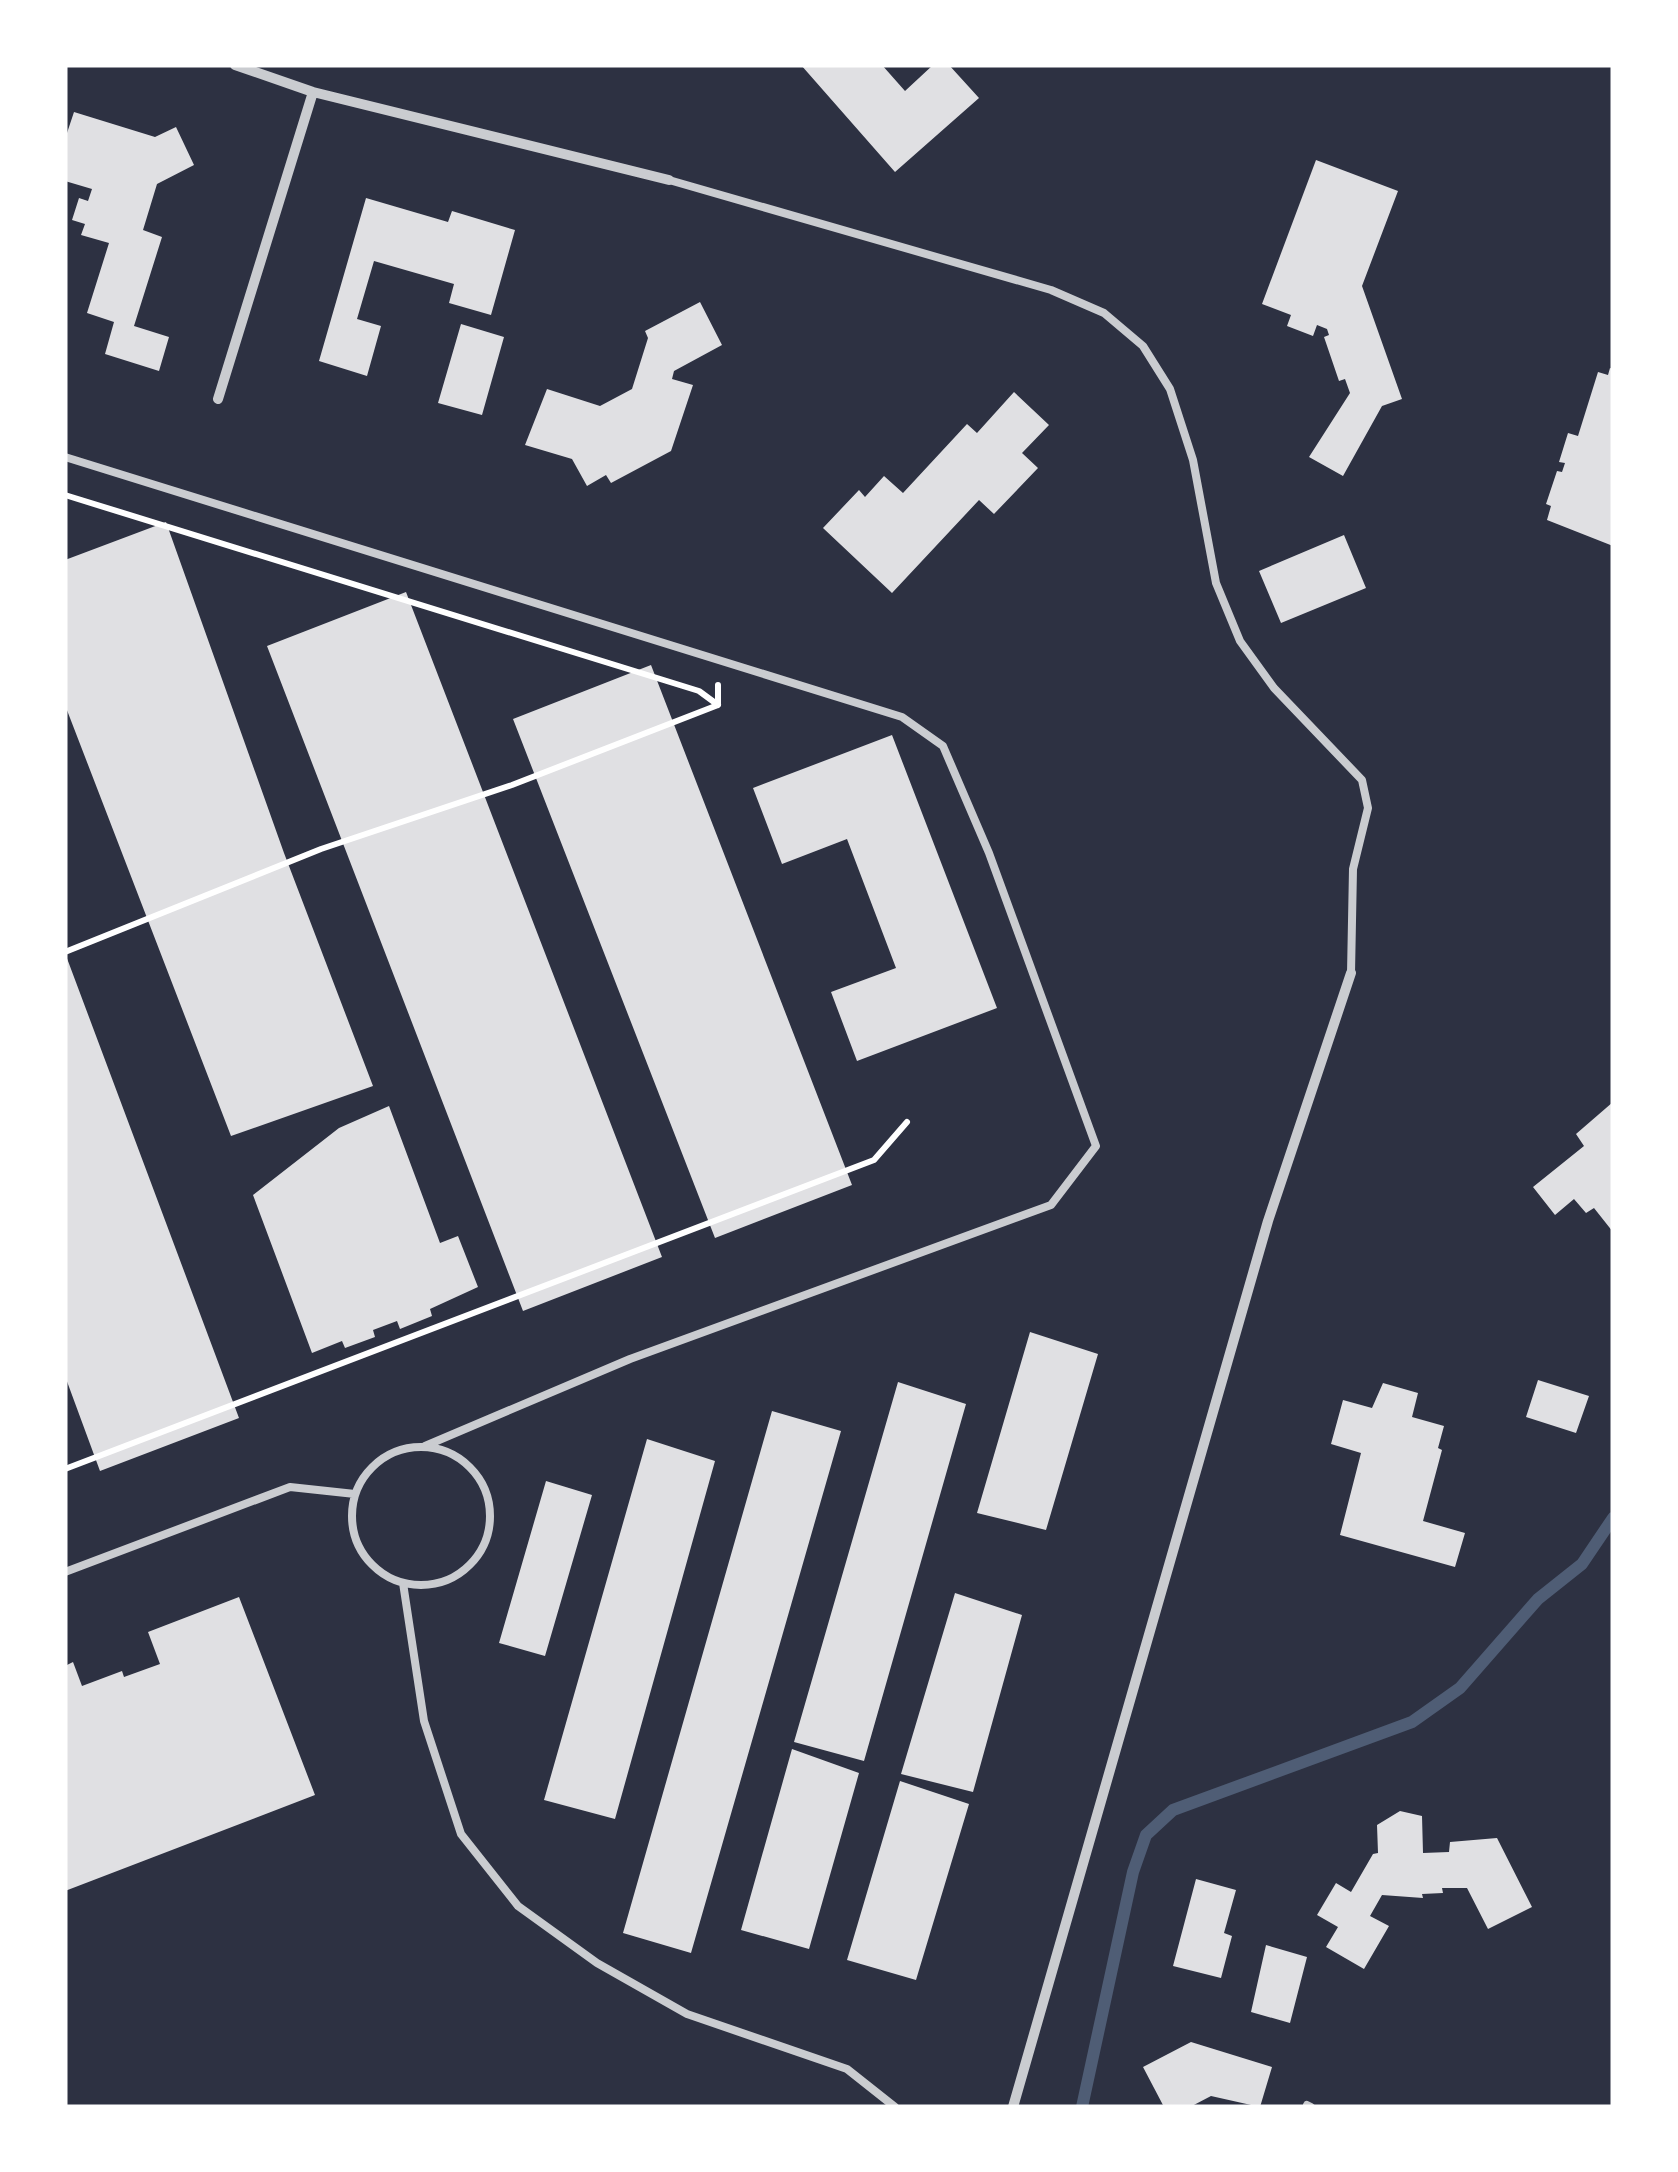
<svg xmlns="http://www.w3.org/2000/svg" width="1678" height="2172" font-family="Spectral,serif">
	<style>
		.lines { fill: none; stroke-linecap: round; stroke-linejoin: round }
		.stream { stroke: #4f5d75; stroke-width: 12 }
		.building { fill: #e0e0e3 }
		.path { stroke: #fff; stroke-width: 6 }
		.service { stroke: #caccd0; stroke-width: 8 }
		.minor { stroke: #caccd0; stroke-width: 10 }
	</style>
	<rect width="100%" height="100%" fill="#2d3142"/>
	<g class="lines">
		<path class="stream" d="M 1082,2107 L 1133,1872 L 1146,1835 L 1173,1810 L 1412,1722 L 1460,1688 L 1538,1599 L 1582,1564 L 1613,1518"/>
	</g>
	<path class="building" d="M 801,65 L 882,65 L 905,91 L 933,65 L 949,65 L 979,98 L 895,172 Z
		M 74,112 L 155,137 L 176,127 L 194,165 L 157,184 L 143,230 L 162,237 L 134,326 L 169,337 L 159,371 L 105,354 L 114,322 L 87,313 L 109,243 L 81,235 L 85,224 L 72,220 L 79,198 L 88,201 L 92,189 L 65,181 L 65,139 Z
		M 1316,160 L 1398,191 L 1362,286 L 1402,399 L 1382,406 L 1343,476 L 1309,457 L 1350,393 L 1345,379 L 1339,381 L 1324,337 L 1329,335 L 1327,329 L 1317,325 L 1313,336 L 1287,326 L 1291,315 L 1262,304 Z
		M 366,198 L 448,222 L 452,211 L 515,230 L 491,315 L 449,303 L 454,284 L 374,261 L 357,319 L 381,326 L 367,376 L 319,361 Z
		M 700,302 L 722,345 L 674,371 L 672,379 L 693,385 L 671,451 L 611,483 L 606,475 L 587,486 L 572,459 L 525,445 L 547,389 L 600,406 L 632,389 L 648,338 L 645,331 Z
		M 461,324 L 504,337 L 482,415 L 438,403 Z
		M 1610,368 L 1613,369 L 1613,546 L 1547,520 L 1551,506 L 1546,504 L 1557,471 L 1562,472 L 1565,463 L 1559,462 L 1568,433 L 1578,436 L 1598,372 L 1608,375 Z
		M 1014,392 L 1049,425 L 1022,453 L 1038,468 L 994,514 L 979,500 L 892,593 L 823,528 L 859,490 L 865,497 L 884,476 L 903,493 L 967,424 L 977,433 Z
		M 166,522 L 284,853 L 373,1086 L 231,1136 L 65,705 L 65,560 Z
		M 1344,535 L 1366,588 L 1281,623 L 1259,571 Z
		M 406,592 L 662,1257 L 523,1311 L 267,646 Z
		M 651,665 L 852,1185 L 715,1238 L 513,719 Z
		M 892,735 L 997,1008 L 857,1061 L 831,992 L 896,968 L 847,839 L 782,864 L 753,788 Z
		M 65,953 L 239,1418 L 100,1471 L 65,1376 Z
		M 1613,1102 L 1613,1232 L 1594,1208 L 1586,1213 L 1574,1199 L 1555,1215 L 1533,1187 L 1584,1146 L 1576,1134 Z
		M 389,1106 L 440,1243 L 458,1236 L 478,1287 L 430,1309 L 432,1316 L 400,1329 L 397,1321 L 373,1330 L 375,1337 L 345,1348 L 342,1341 L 312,1353 L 253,1195 L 339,1128 Z
		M 1030,1332 L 1098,1354 L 1046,1530 L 977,1513 Z
		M 1538,1380 L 1589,1396 L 1576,1433 L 1526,1417 Z
		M 898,1382 L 966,1404 L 864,1761 L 794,1742 Z
		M 1383,1383 L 1418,1393 L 1412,1417 L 1444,1426 L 1438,1448 L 1442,1450 L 1423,1521 L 1465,1533 L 1455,1567 L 1340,1535 L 1361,1453 L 1331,1444 L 1343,1400 L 1372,1408 Z
		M 772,1411 L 841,1431 L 691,1953 L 623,1933 Z
		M 647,1439 L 715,1461 L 615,1819 L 544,1800 Z
		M 546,1481 L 592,1495 L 545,1656 L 499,1643 Z
		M 955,1593 L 1022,1615 L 973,1792 L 901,1774 Z
		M 239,1597 L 315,1795 L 65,1891 L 65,1666 L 73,1662 L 82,1686 L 122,1671 L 124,1677 L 160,1664 L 148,1632 Z
		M 792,1749 L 859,1773 L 809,1949 L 741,1930 Z
		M 900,1781 L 969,1804 L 916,1980 L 847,1960 Z
		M 1400,1811 L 1422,1816 L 1423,1853 L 1449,1852 L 1450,1842 L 1497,1838 L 1532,1907 L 1488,1929 L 1467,1888 L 1442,1888 L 1443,1893 L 1422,1894 L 1423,1898 L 1382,1895 L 1370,1916 L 1389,1926 L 1364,1969 L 1326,1947 L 1338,1927 L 1317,1915 L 1336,1883 L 1351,1892 L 1373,1854 L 1378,1853 L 1377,1825 Z
		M 1196,1879 L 1236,1890 L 1224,1933 L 1232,1936 L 1221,1978 L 1173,1966 Z
		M 1266,1945 L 1307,1957 L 1290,2023 L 1251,2012 Z
		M 1191,2042 L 1272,2067 L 1260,2107 L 1211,2096 L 1190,2107 L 1164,2107 L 1143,2067 Z"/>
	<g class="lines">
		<path class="path" d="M 65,495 L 699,691 L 718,705
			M 65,952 L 321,849 L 512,785 L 718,705 L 718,685
			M 65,1469 L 874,1160 L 907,1122"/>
		<path class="service" d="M 669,180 L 1051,290 L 1104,313 L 1143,346 L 1170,389 L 1193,460 L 1216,583 L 1240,641 L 1274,688 L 1362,780 L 1368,808 L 1353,869 L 1351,973
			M 65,457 L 902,717 L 943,746 L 989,853 L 1096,1146 L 1051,1205 L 630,1359 L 425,1446
			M352 1516a69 69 0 1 1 138 0a69 69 0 1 1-138 0Z
			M 65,1572 L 290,1487 L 355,1494
			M 403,1583 L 424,1721 L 461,1834 L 518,1906 L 597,1963 L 687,2014 L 847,2069 L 895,2107
			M 1307,2105 L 1311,2107"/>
		<path class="minor" d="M 235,65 L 313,92 L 669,180
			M 218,399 L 313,92
			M 1013,2107 L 1268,1221 L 1351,973"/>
	</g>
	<rect width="1678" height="2172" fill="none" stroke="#ffffff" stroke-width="135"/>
</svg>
